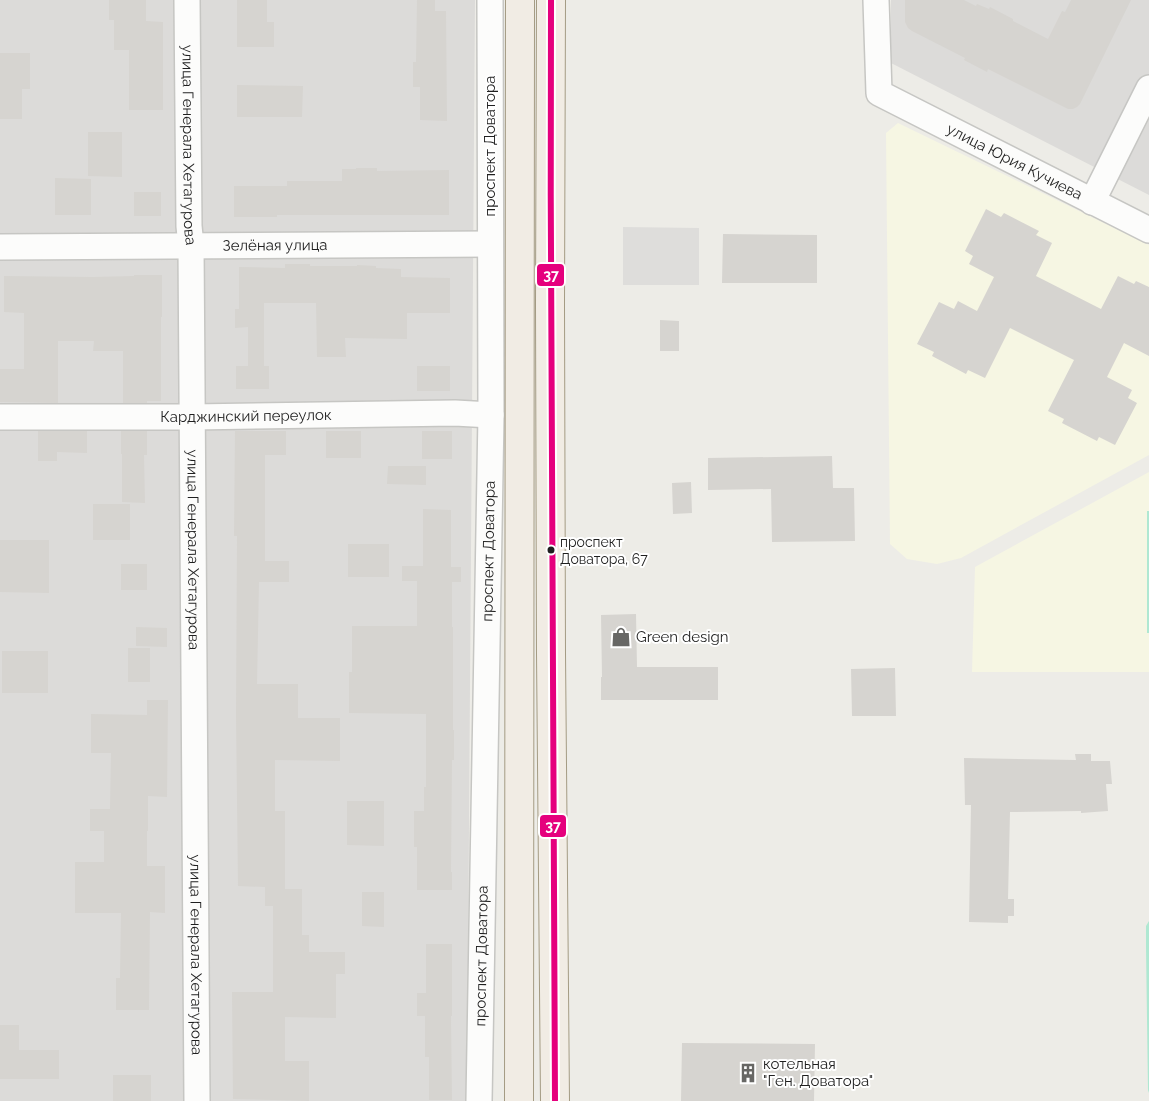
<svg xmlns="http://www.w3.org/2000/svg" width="1149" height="1101" font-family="Raleway,sans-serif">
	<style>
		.residential { fill: #dcdbd9 }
		.education { fill: #f6f6e3 }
		.pitch { fill: #afe8d2 }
		.parking { fill: #dedddb }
		.building { fill: #d6d4d0 }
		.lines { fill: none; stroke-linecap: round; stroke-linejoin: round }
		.minor-casing { stroke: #c6c6c3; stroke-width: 28 }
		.major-casing { stroke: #a49b83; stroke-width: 30 }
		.minor { stroke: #fcfcfb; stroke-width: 25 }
		.major { stroke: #f1ece4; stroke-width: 28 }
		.bus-1-casing { stroke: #fff; stroke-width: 10 }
		.bus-1 { stroke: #e5007d; stroke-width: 6 }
		.bus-dot { fill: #1f1f1f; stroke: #fff; stroke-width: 2 }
		.labels { text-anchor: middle; stroke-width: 4; stroke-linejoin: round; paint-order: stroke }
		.bus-label { font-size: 14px; fill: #1f1f1f; stroke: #fff; text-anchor: start }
		.street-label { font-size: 15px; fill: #1f1f1f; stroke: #fff }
		.poi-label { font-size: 15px; fill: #1f1f1f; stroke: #fff; text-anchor: start }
		.line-badge { stroke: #fff; stroke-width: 2 }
		.badge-label { font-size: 14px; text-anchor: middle; font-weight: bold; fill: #fff }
	</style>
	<rect width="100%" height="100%" fill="#edece7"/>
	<path class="residential" d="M 0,0 L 475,0 L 467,1101 L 0,1101 Z
		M 891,0 L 1149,0 L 1149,195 L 891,63 Z"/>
	<path class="education" d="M 898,123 L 1149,245 L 1149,455 L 961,558 L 937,564 L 907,559 L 890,544 L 886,133 Z
		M 1149,472 L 1149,672 L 972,672 L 975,567 Z"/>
	<path class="pitch" d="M 1147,511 L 1149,511 L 1149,633 L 1147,633 Z
		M 1149,921 L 1149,1093 L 1148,1090 L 1146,947 L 1146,926 Z"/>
	<path class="parking" d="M 623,227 L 699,228 L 699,285 L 623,285 Z"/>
	<path class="building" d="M 109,0 L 146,0 L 146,21 L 163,22 L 163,110 L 129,110 L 129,50 L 114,50 L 114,20 L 109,20 Z
		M 237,0 L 267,0 L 267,22 L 274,22 L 274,47 L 237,47 Z
		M 417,0 L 435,0 L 435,11 L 446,11 L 447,121 L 420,120 L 420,87 L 413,87 L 413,62 L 416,62 Z
		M 905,0 L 964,0 L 976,6 L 977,4 L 989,9 L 990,7 L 1013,19 L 1013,21 L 1048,39 L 1062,11 L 1065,12 L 1071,0 L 1131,0 L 1080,104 L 1077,107 L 1073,109 L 1068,109 L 988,69 L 987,72 L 964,60 L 965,58 L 912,31 L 908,28 L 905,22 Z
		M 0,53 L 30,53 L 30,89 L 22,89 L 22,119 L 0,119 Z
		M 237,85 L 303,86 L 302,117 L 237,117 Z
		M 88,132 L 122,132 L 122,177 L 88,176 Z
		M 356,168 L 377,168 L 377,171 L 449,170 L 449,215 L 277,215 L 277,217 L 234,217 L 234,186 L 287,186 L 287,181 L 342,181 L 342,169 L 356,169 Z
		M 55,178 L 91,179 L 91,215 L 55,215 Z
		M 134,192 L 161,192 L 161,216 L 134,216 Z
		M 986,209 L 1001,217 L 1004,213 L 1039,231 L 1036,235 L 1052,243 L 1036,276 L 1101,309 L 1118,276 L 1134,284 L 1136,281 L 1149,287 L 1149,356 L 1124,343 L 1107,377 L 1132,390 L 1128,398 L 1137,403 L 1115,445 L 1099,437 L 1097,441 L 1062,423 L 1064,419 L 1048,411 L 1074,360 L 1010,328 L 985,378 L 968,370 L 966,374 L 932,356 L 934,352 L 917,344 L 939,302 L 954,309 L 958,301 L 977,311 L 994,277 L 969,264 L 973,256 L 965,251 Z
		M 723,234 L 817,235 L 817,283 L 722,283 Z
		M 285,264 L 310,264 L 310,266 L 357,266 L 357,265 L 376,266 L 376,268 L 401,269 L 401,277 L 450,278 L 450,313 L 407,313 L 407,339 L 345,338 L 346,357 L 317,357 L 316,303 L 264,303 L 264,366 L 269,366 L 269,389 L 236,389 L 236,366 L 248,366 L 248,327 L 235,328 L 235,309 L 239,309 L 239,267 L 285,268 Z
		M 134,275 L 162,275 L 162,317 L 161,317 L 161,401 L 147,401 L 147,403 L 123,403 L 123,351 L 93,351 L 94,341 L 58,341 L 58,403 L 0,402 L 0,369 L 24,369 L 24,313 L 4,312 L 4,276 L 92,277 L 134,276 Z
		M 660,320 L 679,321 L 679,351 L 660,351 Z
		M 417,366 L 450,366 L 450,391 L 417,391 Z
		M 38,431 L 87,431 L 87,453 L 57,452 L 57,461 L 38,461 Z
		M 121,431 L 147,431 L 147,455 L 144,455 L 145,503 L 122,502 L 122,454 L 121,454 Z
		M 235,431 L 286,431 L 286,455 L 265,455 L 265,561 L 289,561 L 289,582 L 259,582 L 257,684 L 298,684 L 298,718 L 340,718 L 340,761 L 275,760 L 275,811 L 285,811 L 285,889 L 302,889 L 302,935 L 309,935 L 309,952 L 345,952 L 345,974 L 336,974 L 336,1018 L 285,1017 L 285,1061 L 309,1061 L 309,1101 L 233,1099 L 232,992 L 273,992 L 273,906 L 265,906 L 265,887 L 238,886 L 236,714 L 237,536 L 234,536 Z
		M 326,431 L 361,431 L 361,458 L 326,458 Z
		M 422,431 L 452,431 L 452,459 L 422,459 Z
		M 832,456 L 833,488 L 854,488 L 855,541 L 772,542 L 771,489 L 708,490 L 708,458 Z
		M 388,466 L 426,466 L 426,485 L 387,484 Z
		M 691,482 L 692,513 L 673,514 L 672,483 Z
		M 93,504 L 130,504 L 130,540 L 93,540 Z
		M 423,509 L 451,510 L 451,567 L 461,567 L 461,582 L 452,582 L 452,627 L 453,627 L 453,730 L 454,730 L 454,760 L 452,760 L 451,872 L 452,872 L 452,890 L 417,890 L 417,847 L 414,847 L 414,811 L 424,811 L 424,787 L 426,787 L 426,714 L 349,713 L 349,672 L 352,672 L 352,626 L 417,626 L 417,581 L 402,581 L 402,566 L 423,566 Z
		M 0,540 L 49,540 L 49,593 L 0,592 Z
		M 348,544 L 389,544 L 389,577 L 348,577 Z
		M 121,564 L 147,564 L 147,590 L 121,590 Z
		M 636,614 L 637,667 L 718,667 L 718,700 L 601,700 L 601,677 L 602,677 L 601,615 Z
		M 136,627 L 167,628 L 167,647 L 136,646 Z
		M 128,648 L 150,648 L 150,682 L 128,682 Z
		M 2,651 L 48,651 L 48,693 L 2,693 Z
		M 895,668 L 896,716 L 852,716 L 851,669 Z
		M 147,700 L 168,700 L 167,797 L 148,796 L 148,831 L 147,831 L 147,866 L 165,866 L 165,913 L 150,912 L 149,1010 L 116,1010 L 116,978 L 120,978 L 121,913 L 75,913 L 75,862 L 104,862 L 104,831 L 90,831 L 90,809 L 110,809 L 111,753 L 91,753 L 91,714 L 147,715 Z
		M 1075,754 L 1091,754 L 1091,761 L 1110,761 L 1112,784 L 1106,784 L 1108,811 L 1081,813 L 1081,811 L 1010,812 L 1008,899 L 1014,899 L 1014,916 L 1008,916 L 1008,923 L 969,922 L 971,805 L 965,805 L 964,758 L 1076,760 Z
		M 347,801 L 384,801 L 384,846 L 347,845 Z
		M 362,892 L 384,892 L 384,927 L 362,926 Z
		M 426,944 L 452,944 L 452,1016 L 451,1016 L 452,1100 L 429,1100 L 429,1057 L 425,1057 L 425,1016 L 417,1016 L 417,993 L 426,993 Z
		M 0,1025 L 19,1025 L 19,1050 L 59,1050 L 59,1079 L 0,1079 Z
		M 682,1043 L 815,1044 L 814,1101 L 681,1101 Z
		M 113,1075 L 151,1075 L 151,1101 L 113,1101 Z"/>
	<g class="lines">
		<defs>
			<g id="minor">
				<path id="s1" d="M 187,0 L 189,226 L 191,246 L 197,1101"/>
				<path id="s2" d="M 876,0 L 879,93 L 1149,230"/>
				<path d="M 1092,202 L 1149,88"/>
				<path id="s3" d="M 0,247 L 490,244"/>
				<path id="s4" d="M 0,417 L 192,417 L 455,413 L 491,415"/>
				<path id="s5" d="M 479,1101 L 491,415 L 490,0"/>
			</g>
			<path id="major" d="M 551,0 L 550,305 L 551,653 L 555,1101
				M 519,1101 L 520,0"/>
		</defs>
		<use href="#minor" class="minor-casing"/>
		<use href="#major" class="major-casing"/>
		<use href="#minor" class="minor"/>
		<use href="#major" class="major"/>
		<defs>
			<path id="bus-1" d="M 551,0 C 550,367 552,734 555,1101"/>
		</defs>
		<use href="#bus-1" class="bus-1-casing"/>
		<use href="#bus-1" class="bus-1"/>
	</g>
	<defs>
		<symbol id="shop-bare" viewBox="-9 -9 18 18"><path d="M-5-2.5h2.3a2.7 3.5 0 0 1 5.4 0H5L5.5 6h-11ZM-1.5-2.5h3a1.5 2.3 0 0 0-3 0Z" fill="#676765" stroke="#fff" stroke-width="2.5" paint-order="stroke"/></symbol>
		<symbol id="building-bare" viewBox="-9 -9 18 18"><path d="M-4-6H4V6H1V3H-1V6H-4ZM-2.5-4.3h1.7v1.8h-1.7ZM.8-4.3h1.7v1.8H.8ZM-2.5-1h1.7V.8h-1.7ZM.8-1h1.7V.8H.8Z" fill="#676765" stroke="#fff" stroke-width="2.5" paint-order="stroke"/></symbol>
	</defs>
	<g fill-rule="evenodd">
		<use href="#shop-bare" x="607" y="623" width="28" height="28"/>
		<use href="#building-bare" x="734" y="1059" width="28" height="28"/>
	</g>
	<circle class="bus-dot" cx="551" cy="550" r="4.5"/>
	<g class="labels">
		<g class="bus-label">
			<text x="560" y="547">проспект<tspan x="560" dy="17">Доватора, 67</tspan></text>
		</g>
		<g class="street-label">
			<text dy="5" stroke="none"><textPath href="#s1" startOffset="145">улица Генерала Хетагурова</textPath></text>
			<text transform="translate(490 146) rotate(-90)" y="5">проспект Доватора</text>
			<text dy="5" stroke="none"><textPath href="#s2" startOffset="245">улица Юрия Кучиева</textPath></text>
			<text dy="5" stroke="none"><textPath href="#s3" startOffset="275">Зелёная улица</textPath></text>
			<text dy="5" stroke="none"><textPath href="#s4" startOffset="246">Карджинский переулок</textPath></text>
			<text dy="5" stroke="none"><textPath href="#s1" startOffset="550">улица Генерала Хетагурова</textPath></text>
			<text dy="5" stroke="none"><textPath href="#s5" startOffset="550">проспект Доватора</textPath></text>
			<text dy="5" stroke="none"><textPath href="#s1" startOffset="955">улица Генерала Хетагурова</textPath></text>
			<text dy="5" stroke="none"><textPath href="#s5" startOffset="145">проспект Доватора</textPath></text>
		</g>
		<g class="poi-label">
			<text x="636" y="642">Green design</text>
			<text x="763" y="1069">котельная<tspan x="763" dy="17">"Ген. Доватора"</tspan></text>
		</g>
	</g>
	<g class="line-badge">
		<rect x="536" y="263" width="29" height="24" rx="5" fill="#e5007d"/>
		<rect x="539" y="814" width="28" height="24" rx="5" fill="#e5007d"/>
	</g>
	<g class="badge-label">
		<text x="551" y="280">37</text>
		<text x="553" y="831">37</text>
	</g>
</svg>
